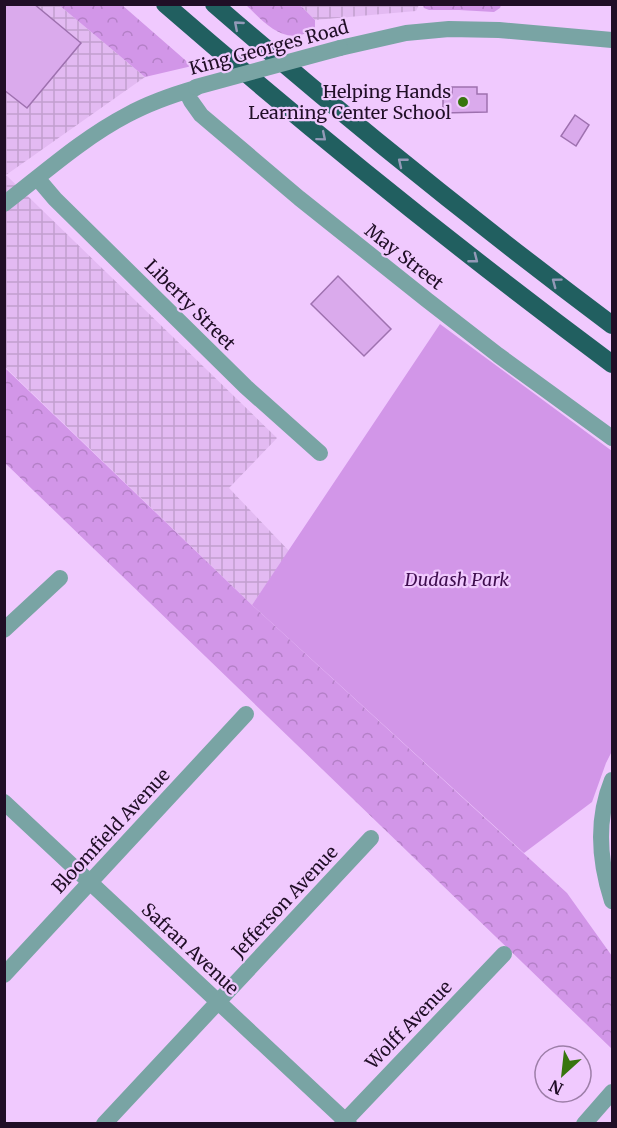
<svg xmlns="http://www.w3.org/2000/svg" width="617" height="1128" font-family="Merriweather,serif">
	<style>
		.industrial { fill: url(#industrial-grid) }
		.green { fill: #d296e8 }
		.forest { fill: url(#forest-crowns) }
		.building { fill: #daaaec; stroke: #9e71af; stroke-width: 1.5 }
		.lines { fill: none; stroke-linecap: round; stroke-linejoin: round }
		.minor { stroke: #79a4a4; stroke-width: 16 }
		.highway { stroke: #215f60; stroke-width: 18 }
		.minor-bridge { stroke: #79a4a4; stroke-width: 16 }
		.oneway { stroke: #9399b7 }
		.poi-dot { fill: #37750e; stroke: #f0c9fe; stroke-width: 2 }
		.labels { text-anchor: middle; stroke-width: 4.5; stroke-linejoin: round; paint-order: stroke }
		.street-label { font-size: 18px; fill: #200e26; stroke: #f0c9fe }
		.poi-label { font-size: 18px; fill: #200e26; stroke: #f0c9fe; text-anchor: end }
		.park-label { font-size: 18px; font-style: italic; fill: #3e0d4e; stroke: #f0c9fe }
	</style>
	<defs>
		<pattern id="industrial-grid" width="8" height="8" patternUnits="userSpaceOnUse" patternTransform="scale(1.5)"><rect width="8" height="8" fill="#e3baf2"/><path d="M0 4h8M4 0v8" fill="none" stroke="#c29fcf"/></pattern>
		<pattern id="forest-crowns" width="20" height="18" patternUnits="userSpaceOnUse" patternTransform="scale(1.5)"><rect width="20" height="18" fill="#d296e8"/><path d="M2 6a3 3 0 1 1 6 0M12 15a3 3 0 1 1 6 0" fill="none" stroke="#b480c7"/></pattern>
	</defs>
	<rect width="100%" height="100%" fill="#f0c9fe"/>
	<path class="industrial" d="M 4,5 L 59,5 L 145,77 L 6,175 L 277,438 L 229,488 L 289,551 L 252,605 L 5,367 Z
		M 300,5 L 419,5 L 416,11 L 315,20 Z"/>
	<path class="green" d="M 440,324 L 612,451 L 612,751 L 606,763 L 592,802 L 524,853 L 252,605 Z"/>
	<path class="forest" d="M 59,5 L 122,5 L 192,66 L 145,77 Z
		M 246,5 L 300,5 L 315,20 L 315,28 C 286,48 267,25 246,5 Z
		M 423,5 L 501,5 L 500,8 L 494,12 L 459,10 L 429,10 L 424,8 Z
		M 4,367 L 252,605 L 567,893 L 612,956 L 612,1049 L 5,463 Z"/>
	<path class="building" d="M 4,4 L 34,4 L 81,43 L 27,108 L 4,90 Z
		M 452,87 L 477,87 L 477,94 L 487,94 L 487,112 L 443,113 L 443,95 L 452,94 Z
		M 575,115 L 589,125 L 576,146 L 561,136 Z
		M 338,276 L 391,329 L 364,356 L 311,304 Z"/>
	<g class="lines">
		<path class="minor" d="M 340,48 L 406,33 L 449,29 L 499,30 L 612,40
			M 186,91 L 191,101 L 201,115 L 299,198 L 427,300 L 498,355 L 612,438
			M 38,179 L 55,199 L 246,387 L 320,453
			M 4,204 C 44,173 83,138 127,115 C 149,103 172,95 196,88
			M 4,630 L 60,578
			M 612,780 C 596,819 599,861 612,901
			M 4,802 L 349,1124
			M 4,975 L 246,714
			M 104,1124 L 371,838
			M 342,1124 L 504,954
			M 584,1124 L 612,1092"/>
		<path class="highway" d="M 165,4 C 310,130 459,250 612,364
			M 214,4 C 343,116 476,223 612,325"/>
		<path class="minor-bridge" d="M 196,87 L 340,48"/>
	</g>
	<defs><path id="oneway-chevron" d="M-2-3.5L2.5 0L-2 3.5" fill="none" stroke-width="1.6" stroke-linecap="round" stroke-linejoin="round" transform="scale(1.5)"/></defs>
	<g class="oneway">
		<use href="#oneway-chevron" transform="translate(238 25) rotate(-139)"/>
		<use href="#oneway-chevron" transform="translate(322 137) rotate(40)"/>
		<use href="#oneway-chevron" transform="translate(402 162) rotate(-141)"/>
		<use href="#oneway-chevron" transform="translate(474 259) rotate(38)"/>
		<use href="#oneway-chevron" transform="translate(556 282) rotate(-143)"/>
	</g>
	<circle class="poi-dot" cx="463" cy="102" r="6"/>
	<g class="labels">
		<g class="street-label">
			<text transform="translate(269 48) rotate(-15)" y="6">King Georges Road</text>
			<text transform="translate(404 257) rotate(38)" y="6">May Street</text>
			<text transform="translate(190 305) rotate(45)" y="6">Liberty Street</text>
			<text transform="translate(111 831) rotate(-47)" y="6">Bloomfield Avenue</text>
			<text transform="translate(285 902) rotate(-47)" y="6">Jefferson Avenue</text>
			<text transform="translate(190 949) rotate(43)" y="6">Safran Avenue</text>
			<text transform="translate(409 1025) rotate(-46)" y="6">Wolff Avenue</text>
		</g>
		<g class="poi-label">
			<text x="451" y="98">Helping Hands<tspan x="451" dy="21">Learning Center School</tspan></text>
		</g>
		<g class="park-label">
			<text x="457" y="586">Dudash Park</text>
		</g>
	</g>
	<rect width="617" height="1128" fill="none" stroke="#200e26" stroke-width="12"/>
	<g transform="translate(563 1074) rotate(207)"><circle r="28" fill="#f0c9fe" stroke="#9d7ea8" stroke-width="1.5"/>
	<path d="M0-4.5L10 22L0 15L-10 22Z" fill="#37750e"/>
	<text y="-9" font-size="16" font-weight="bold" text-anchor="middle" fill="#200e26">N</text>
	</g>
</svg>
